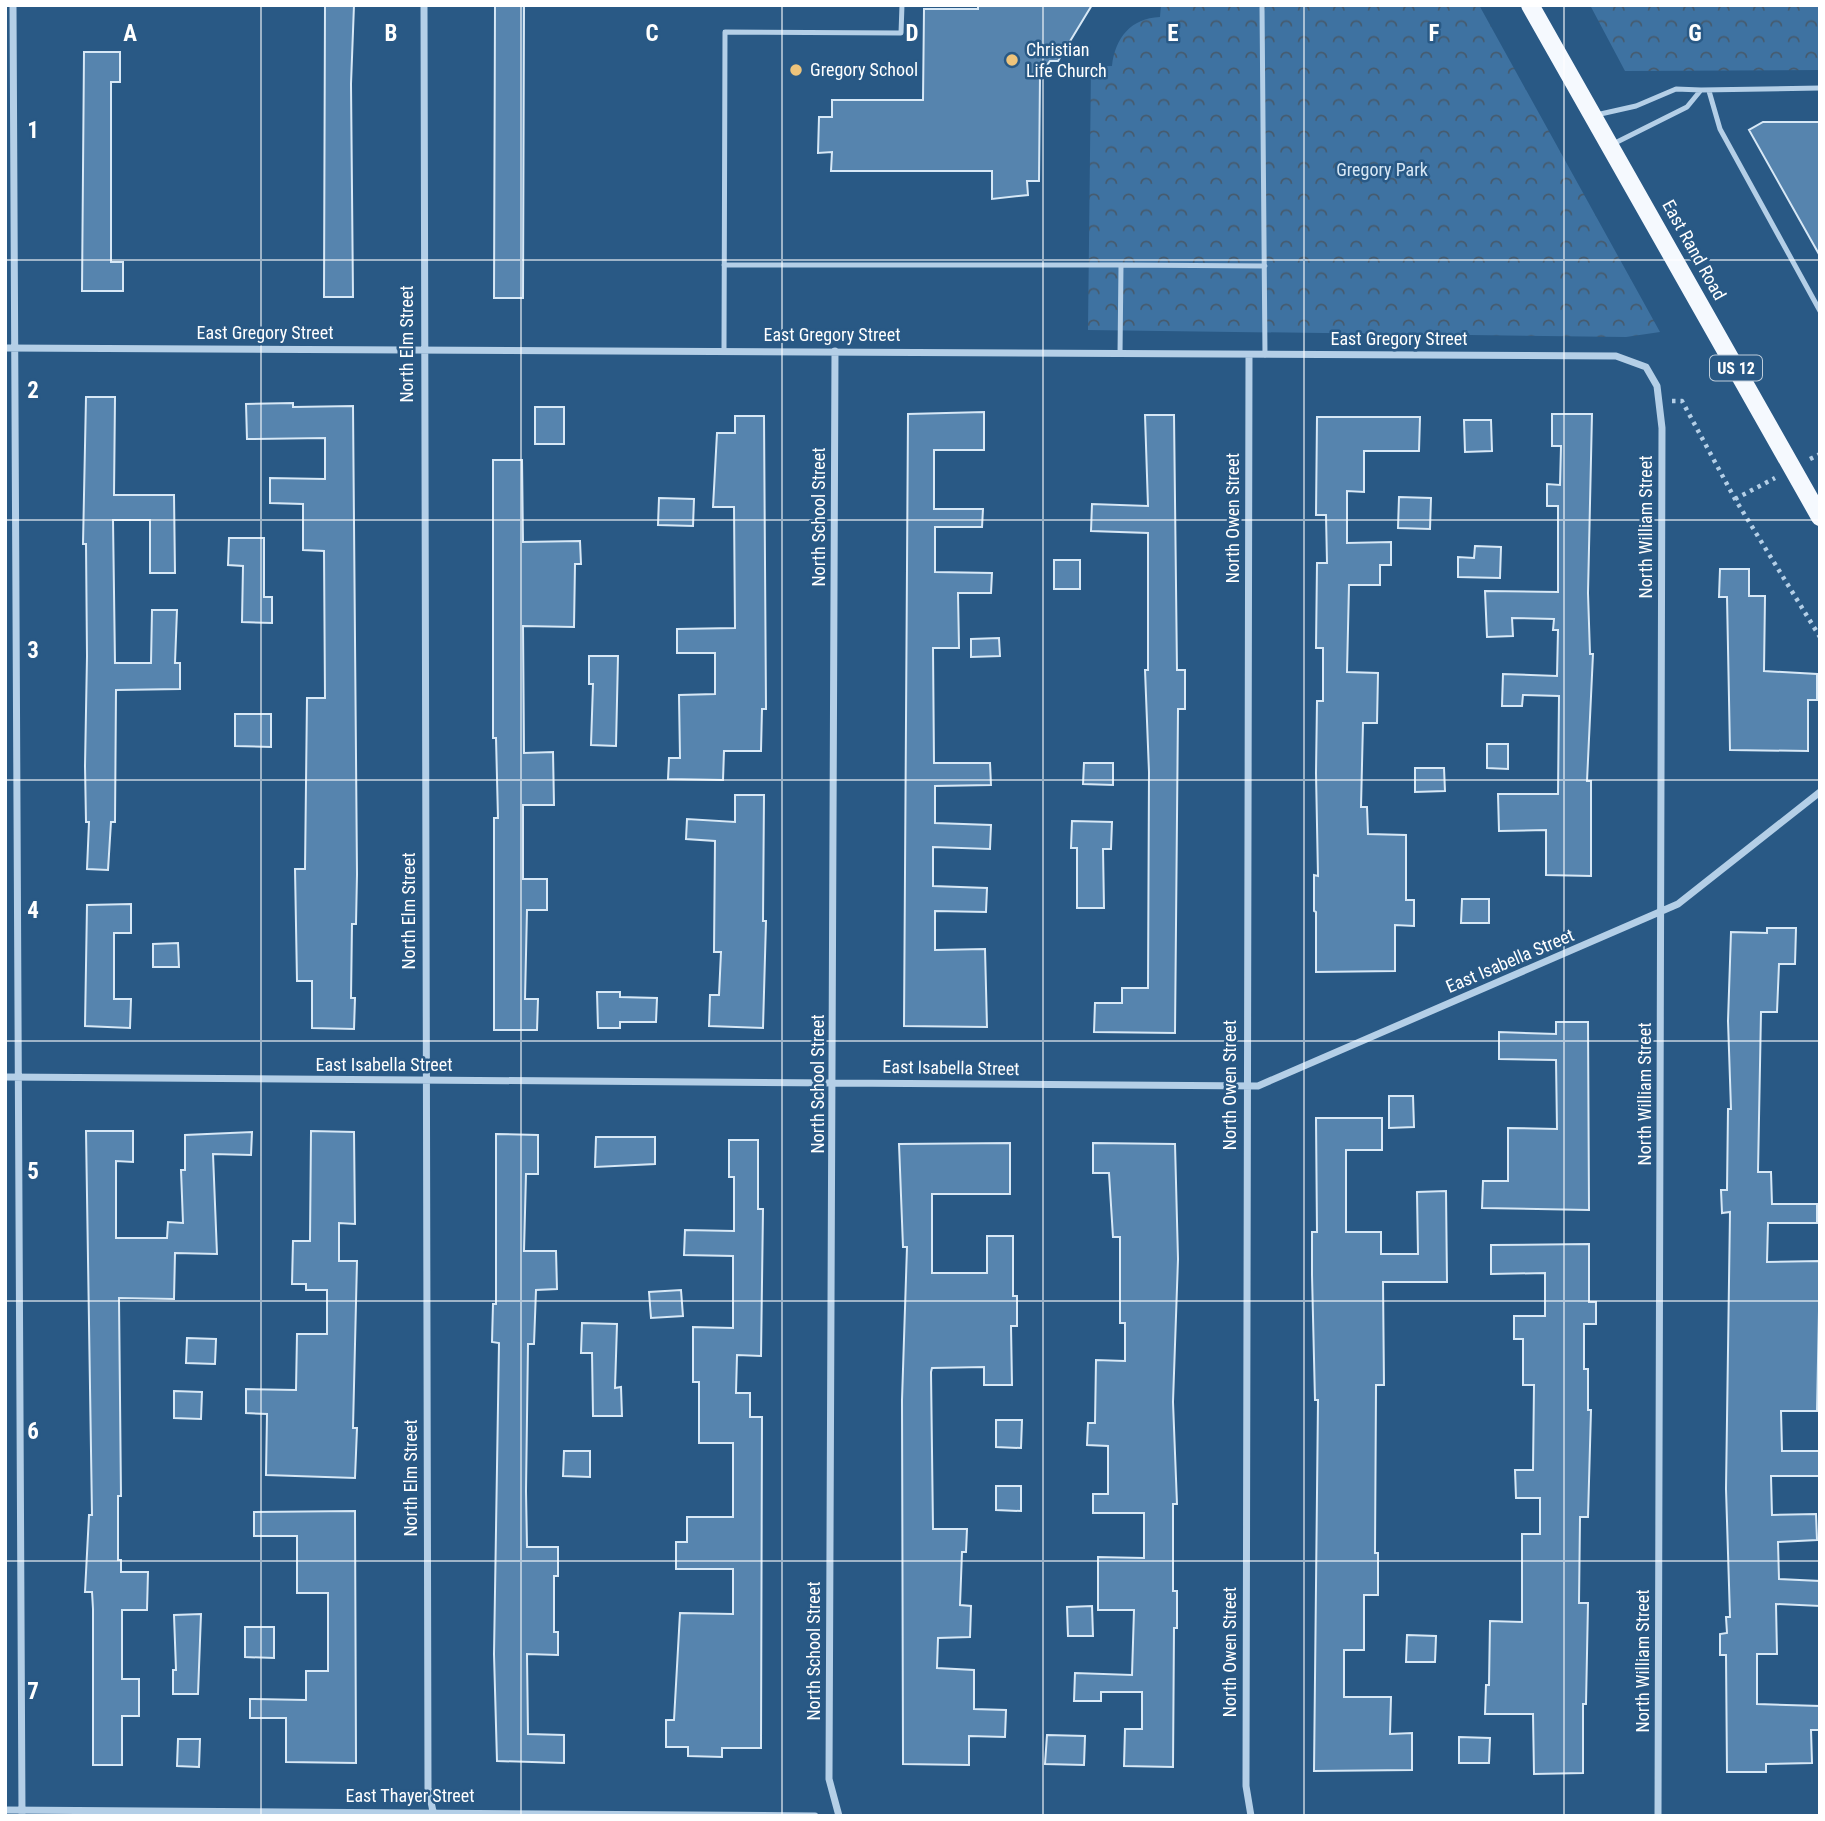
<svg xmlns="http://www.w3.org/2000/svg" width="1825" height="1821" font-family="'Roboto Condensed',sans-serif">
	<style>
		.forest { fill: url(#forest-crowns) }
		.building { fill: #5684ae; stroke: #d7e8f6; stroke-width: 2 }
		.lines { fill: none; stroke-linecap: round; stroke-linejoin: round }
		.path { stroke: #b4cfe7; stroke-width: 4.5; stroke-dasharray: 3.5 5; stroke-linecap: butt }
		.service { stroke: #b4cfe7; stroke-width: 5 }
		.minor { stroke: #b4cfe7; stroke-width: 7 }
		.primary { stroke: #f5f9fe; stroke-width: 18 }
		.grid { fill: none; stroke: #fff; stroke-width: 2; stroke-opacity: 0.55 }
		.poi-dot { fill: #eec47b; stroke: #295985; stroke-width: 2.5 }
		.labels { text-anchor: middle; stroke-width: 5; stroke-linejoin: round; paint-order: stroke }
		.shield { fill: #295985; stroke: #bfcdda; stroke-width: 2 }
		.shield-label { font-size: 16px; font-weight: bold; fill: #fff }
		.poi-label { font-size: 18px; fill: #fff; stroke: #295985; text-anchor: start }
		.park-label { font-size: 18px; fill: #d7e8f6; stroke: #295985 }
		.street-label { font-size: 18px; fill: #fff; stroke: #295985 }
		.grid-label { font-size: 23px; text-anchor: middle; font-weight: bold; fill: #fff; stroke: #295985; stroke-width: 5; stroke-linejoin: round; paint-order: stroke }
	</style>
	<defs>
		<pattern id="forest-crowns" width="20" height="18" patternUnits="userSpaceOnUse" patternTransform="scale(1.75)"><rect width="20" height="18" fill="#3e72a1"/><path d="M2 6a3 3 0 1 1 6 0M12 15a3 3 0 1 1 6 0" fill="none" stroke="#465b6e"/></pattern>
	</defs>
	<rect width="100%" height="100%" fill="#295985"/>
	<path class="forest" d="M 1161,5 L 1479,5 L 1660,332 L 1626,337 L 1088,330 L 1091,67 L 1112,66 C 1115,38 1131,18 1160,17 Z
		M 1590,5 L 1820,5 L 1820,70 L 1625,71 Z"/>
	<path class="building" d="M 325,5 L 354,5 L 351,84 L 353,297 L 324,297 Z
		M 495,5 L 524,5 L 523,298 L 494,298 Z
		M 978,5 L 1092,5 L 1058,61 L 1050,61 L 1040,75 L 1039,181 L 1027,181 L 1028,195 L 992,199 L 992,171 L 831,171 L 832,152 L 818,153 L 819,117 L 832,117 L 832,100 L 923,100 L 924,9 L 978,9 Z
		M 84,52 L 120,52 L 120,82 L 111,82 L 111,262 L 123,262 L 123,291 L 82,291 Z
		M 1763,122 L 1820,122 L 1820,256 L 1749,130 Z
		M 86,397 L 115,397 L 114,495 L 174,495 L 175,573 L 150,573 L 150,520 L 113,520 L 115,663 L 151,663 L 152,610 L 177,610 L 175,663 L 180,663 L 180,689 L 116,690 L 115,822 L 111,822 L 108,870 L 87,869 L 89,822 L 86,822 L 85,766 L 87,656 L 86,544 L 83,544 Z
		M 293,403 L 293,407 L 353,406 L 357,874 L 356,924 L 352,924 L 351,998 L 355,998 L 354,1029 L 312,1028 L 312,981 L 297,981 L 295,869 L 305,869 L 307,698 L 325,698 L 324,551 L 303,550 L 303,504 L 270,503 L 270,478 L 325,479 L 325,438 L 247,439 L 246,404 Z
		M 535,407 L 564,407 L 564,444 L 535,444 Z
		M 984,412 L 984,450 L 934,450 L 934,509 L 983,509 L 982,527 L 935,527 L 935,572 L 992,573 L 991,593 L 958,593 L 959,648 L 933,648 L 934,763 L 990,763 L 991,785 L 935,786 L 935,823 L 991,825 L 990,849 L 933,847 L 933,886 L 987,888 L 986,912 L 935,911 L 935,950 L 985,949 L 987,1027 L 904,1026 L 908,414 Z
		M 1552,414 L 1592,414 L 1588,593 L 1590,654 L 1593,654 L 1587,781 L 1591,781 L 1591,876 L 1546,875 L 1546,830 L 1499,831 L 1498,794 L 1558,794 L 1559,696 L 1523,695 L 1522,706 L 1502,706 L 1503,674 L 1557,676 L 1558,630 L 1553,630 L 1554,619 L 1512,618 L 1513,636 L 1487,637 L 1485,591 L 1558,592 L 1558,506 L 1547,506 L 1547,484 L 1560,485 L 1561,446 L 1552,446 Z
		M 1145,415 L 1174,415 L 1177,670 L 1185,670 L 1185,709 L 1178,709 L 1175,1033 L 1094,1032 L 1095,1003 L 1122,1003 L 1122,988 L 1148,988 L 1149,772 L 1145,670 L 1148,670 L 1148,533 L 1091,531 L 1092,504 L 1148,506 Z
		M 735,416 L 764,416 L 766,709 L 762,709 L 761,751 L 724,751 L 723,780 L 668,779 L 669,758 L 680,758 L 679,695 L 715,694 L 715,653 L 677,653 L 677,629 L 735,628 L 734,507 L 713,507 L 717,433 L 735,433 Z
		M 1317,417 L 1420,417 L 1419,451 L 1364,451 L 1364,492 L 1347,491 L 1347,543 L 1391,542 L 1391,565 L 1380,565 L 1380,585 L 1349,585 L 1347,672 L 1378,673 L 1377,723 L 1363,723 L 1361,807 L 1367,807 L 1368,834 L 1406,835 L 1406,900 L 1414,900 L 1414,926 L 1395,925 L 1395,971 L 1316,972 L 1316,912 L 1314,911 L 1314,875 L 1318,876 L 1316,773 L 1317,701 L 1323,701 L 1323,648 L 1316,648 L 1317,563 L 1327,563 L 1326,515 L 1316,515 Z
		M 1464,420 L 1491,420 L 1492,451 L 1465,452 Z
		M 493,460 L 522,460 L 523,542 L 580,541 L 581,564 L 575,564 L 574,627 L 523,626 L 524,753 L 553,752 L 554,805 L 523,805 L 523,879 L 547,879 L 547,910 L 527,910 L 525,999 L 538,999 L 537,1030 L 494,1030 L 494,818 L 498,818 L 496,738 L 493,738 Z
		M 1399,497 L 1431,498 L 1430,529 L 1398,528 Z
		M 659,498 L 694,499 L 693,526 L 658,525 Z
		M 229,538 L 264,538 L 264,597 L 272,597 L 272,623 L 242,622 L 243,566 L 228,565 Z
		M 1475,546 L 1501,547 L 1500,578 L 1458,577 L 1458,557 L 1474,558 Z
		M 1054,560 L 1080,560 L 1080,589 L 1054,589 Z
		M 1720,569 L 1749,569 L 1749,596 L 1765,596 L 1764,671 L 1817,674 L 1817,700 L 1808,700 L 1808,751 L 1730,750 L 1727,597 L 1719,597 Z
		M 999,638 L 1000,656 L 971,657 L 971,639 Z
		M 589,656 L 618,656 L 616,746 L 591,745 L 593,684 L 589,684 Z
		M 235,714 L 271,714 L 271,747 L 235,746 Z
		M 1487,744 L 1508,744 L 1508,769 L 1487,768 Z
		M 1084,763 L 1113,763 L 1113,785 L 1083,784 Z
		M 1415,768 L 1444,768 L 1445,791 L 1415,792 Z
		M 735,795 L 764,795 L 763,921 L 766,921 L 763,1028 L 709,1026 L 710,995 L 719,995 L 721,952 L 714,952 L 715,841 L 686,839 L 687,819 L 735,822 Z
		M 1072,821 L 1112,822 L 1111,849 L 1103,849 L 1104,908 L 1077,908 L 1077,848 L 1071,848 Z
		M 1462,899 L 1489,899 L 1489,923 L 1461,923 Z
		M 131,904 L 131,933 L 114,933 L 114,999 L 131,999 L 130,1028 L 85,1026 L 87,905 Z
		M 1767,928 L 1796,928 L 1795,964 L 1779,964 L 1777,1012 L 1761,1012 L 1758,1172 L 1771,1172 L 1772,1204 L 1817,1204 L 1817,1223 L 1768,1223 L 1767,1262 L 1820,1261 L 1817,1411 L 1781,1411 L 1782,1451 L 1820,1451 L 1820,1476 L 1771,1476 L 1772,1515 L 1816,1514 L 1817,1540 L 1778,1542 L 1779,1579 L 1820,1581 L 1820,1606 L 1776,1604 L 1777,1654 L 1757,1654 L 1757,1704 L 1820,1706 L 1820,1730 L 1811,1730 L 1812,1763 L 1766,1764 L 1766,1772 L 1727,1772 L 1726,1655 L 1720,1655 L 1720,1634 L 1727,1633 L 1726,1617 L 1730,1617 L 1726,1489 L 1730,1212 L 1722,1213 L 1721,1190 L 1727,1190 L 1728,1109 L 1731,1109 L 1728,1021 L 1731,932 L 1767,933 Z
		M 178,943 L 179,967 L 153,967 L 153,944 Z
		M 597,992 L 620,992 L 620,997 L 657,998 L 656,1022 L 620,1022 L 620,1028 L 598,1028 Z
		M 1556,1022 L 1588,1022 L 1589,1210 L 1482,1208 L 1483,1181 L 1508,1181 L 1508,1128 L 1557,1129 L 1556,1060 L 1499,1059 L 1499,1032 L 1556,1034 Z
		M 1389,1096 L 1413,1096 L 1414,1127 L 1389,1128 Z
		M 1316,1118 L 1382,1118 L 1382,1150 L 1346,1150 L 1346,1232 L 1381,1232 L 1381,1254 L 1418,1254 L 1417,1192 L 1446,1191 L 1447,1282 L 1383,1282 L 1384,1385 L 1376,1385 L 1375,1553 L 1378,1553 L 1378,1595 L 1364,1595 L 1364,1650 L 1344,1650 L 1344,1697 L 1391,1697 L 1390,1734 L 1412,1733 L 1412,1770 L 1314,1771 L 1318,1400 L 1315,1400 L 1312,1275 L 1312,1232 L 1317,1232 Z
		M 86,1131 L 133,1131 L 133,1162 L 116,1161 L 116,1238 L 167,1238 L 168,1222 L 183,1223 L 181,1170 L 185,1170 L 185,1135 L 252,1132 L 251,1155 L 213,1154 L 217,1254 L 175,1253 L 174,1299 L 119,1298 L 121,1496 L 118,1496 L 118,1560 L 121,1560 L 121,1572 L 148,1572 L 147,1610 L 122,1610 L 122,1679 L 139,1679 L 139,1716 L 122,1716 L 122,1765 L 93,1765 L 93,1609 L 92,1592 L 85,1592 L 89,1515 L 92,1515 Z
		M 311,1131 L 354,1132 L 355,1224 L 339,1223 L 339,1261 L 357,1261 L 353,1428 L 357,1428 L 355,1478 L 266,1475 L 267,1414 L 246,1413 L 246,1389 L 296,1390 L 297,1334 L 327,1334 L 327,1290 L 306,1290 L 306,1284 L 292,1284 L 293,1241 L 310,1241 Z
		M 496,1134 L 538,1135 L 538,1174 L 526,1174 L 524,1251 L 556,1251 L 557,1289 L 536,1290 L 534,1344 L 528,1344 L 526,1491 L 527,1547 L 558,1547 L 558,1576 L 554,1576 L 554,1632 L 558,1632 L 558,1655 L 527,1654 L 528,1734 L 564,1735 L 564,1763 L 497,1761 L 494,1654 L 499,1343 L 492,1342 L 493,1304 L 496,1304 Z
		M 596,1137 L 655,1137 L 655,1164 L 595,1167 Z
		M 729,1140 L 758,1140 L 758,1209 L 763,1209 L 761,1356 L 737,1355 L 736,1393 L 750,1393 L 750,1417 L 762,1417 L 761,1748 L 722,1748 L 722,1757 L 688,1756 L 688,1747 L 666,1747 L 666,1720 L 674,1720 L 680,1613 L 733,1614 L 733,1569 L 676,1569 L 676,1542 L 687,1542 L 687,1517 L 733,1517 L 733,1443 L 699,1443 L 699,1382 L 693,1382 L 693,1327 L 733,1328 L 733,1256 L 684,1255 L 685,1230 L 734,1231 L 734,1177 L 729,1177 Z
		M 1010,1143 L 1010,1194 L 932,1194 L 932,1273 L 987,1273 L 987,1236 L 1013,1236 L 1013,1296 L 1017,1296 L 1017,1326 L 1011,1326 L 1012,1385 L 984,1385 L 984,1367 L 932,1368 L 931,1372 L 933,1529 L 967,1529 L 966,1552 L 962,1552 L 960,1605 L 971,1606 L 970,1637 L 938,1638 L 937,1668 L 974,1670 L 974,1709 L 1006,1710 L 1005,1737 L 969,1736 L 969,1765 L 903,1764 L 902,1400 L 907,1247 L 903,1247 L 899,1144 Z
		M 1093,1143 L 1175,1144 L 1178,1259 L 1173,1402 L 1177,1504 L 1173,1504 L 1173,1591 L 1177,1591 L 1177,1628 L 1174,1628 L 1173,1767 L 1124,1766 L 1125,1729 L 1142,1729 L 1142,1692 L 1101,1692 L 1101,1701 L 1074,1701 L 1075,1673 L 1132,1675 L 1134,1610 L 1098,1610 L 1098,1557 L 1144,1558 L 1144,1513 L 1093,1513 L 1093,1494 L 1108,1494 L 1108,1446 L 1087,1445 L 1088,1423 L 1095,1423 L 1096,1360 L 1125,1361 L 1125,1323 L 1120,1323 L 1120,1237 L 1113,1237 L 1109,1173 L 1093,1173 Z
		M 1589,1244 L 1589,1302 L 1596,1302 L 1596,1324 L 1584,1324 L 1584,1369 L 1588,1369 L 1588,1410 L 1591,1410 L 1588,1517 L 1580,1517 L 1579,1603 L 1588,1603 L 1586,1704 L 1583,1704 L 1583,1773 L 1534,1774 L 1533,1714 L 1485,1714 L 1486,1685 L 1489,1685 L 1490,1621 L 1522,1622 L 1522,1534 L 1540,1534 L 1540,1498 L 1516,1498 L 1515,1470 L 1533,1470 L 1534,1385 L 1523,1385 L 1523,1339 L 1514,1339 L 1514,1316 L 1545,1316 L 1545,1273 L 1491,1274 L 1491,1245 Z
		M 681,1290 L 683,1316 L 651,1318 L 649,1292 Z
		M 582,1323 L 617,1324 L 615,1388 L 621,1387 L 622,1416 L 593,1416 L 592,1353 L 581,1353 Z
		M 187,1338 L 216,1339 L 215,1364 L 186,1363 Z
		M 174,1391 L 202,1392 L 201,1419 L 174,1418 Z
		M 996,1420 L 1022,1420 L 1021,1448 L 996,1447 Z
		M 564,1451 L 590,1451 L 590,1477 L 563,1476 Z
		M 996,1486 L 1021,1486 L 1021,1511 L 996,1510 Z
		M 355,1511 L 356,1763 L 286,1762 L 286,1718 L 250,1718 L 250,1699 L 306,1700 L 306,1671 L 328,1671 L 328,1593 L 297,1593 L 297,1536 L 254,1536 L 254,1512 Z
		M 1092,1606 L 1093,1636 L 1068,1636 L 1067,1607 Z
		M 201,1614 L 198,1694 L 173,1694 L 173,1670 L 176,1670 L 174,1615 Z
		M 245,1627 L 274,1627 L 274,1658 L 245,1657 Z
		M 1407,1635 L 1436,1636 L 1435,1662 L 1406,1662 Z
		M 1047,1735 L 1085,1736 L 1084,1765 L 1045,1764 Z
		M 1459,1737 L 1490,1738 L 1489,1763 L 1459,1763 Z
		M 178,1739 L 200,1739 L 199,1767 L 177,1766 Z"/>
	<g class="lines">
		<path class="path" d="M 1672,401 L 1682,401 L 1735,499 L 1820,637
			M 1810,459 L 1820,454
			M 1735,499 L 1775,478"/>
		<path class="service" d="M 1262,5 L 1265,355
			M 1701,90 L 1820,88
			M 1709,91 L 1720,129 L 1820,311
			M 1596,115 L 1636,106 L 1676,89 L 1701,90 L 1687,107 L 1613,144
			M 724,265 L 1121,265 L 1120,354
			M 1121,265 L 1265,266
			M 724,351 L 725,32 L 901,33 L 902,5"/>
		<path class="minor" d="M 13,5 L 22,1816
			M 424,5 L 428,1788 L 434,1816
			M 5,348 L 1616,356 L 1646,367 L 1657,386 L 1662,428 L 1658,1816
			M 835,351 L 829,1779 L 839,1816
			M 1249,355 L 1246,1786 L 1251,1816
			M 5,1077 L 1258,1086 L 1678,904 L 1820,792
			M 5,1810 L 815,1816"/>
		<path class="primary" d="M 1530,5 L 1820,517"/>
	</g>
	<path class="grid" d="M 261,5 L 261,1816M 521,5 L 521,1816M 782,5 L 782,1816M 1043,5 L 1043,1816M 1304,5 L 1304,1816M 1564,5 L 1564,1816M 5,260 L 1820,260M 5,520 L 1820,520M 5,780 L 1820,780M 5,1041 L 1820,1041M 5,1301 L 1820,1301M 5,1561 L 1820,1561"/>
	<g class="poi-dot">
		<circle cx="1012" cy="60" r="7"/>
		<circle cx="796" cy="70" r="7"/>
	</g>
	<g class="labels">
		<rect class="shield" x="1710" y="355.5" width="52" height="25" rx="5"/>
		<g class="shield-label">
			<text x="1736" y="374">US 12</text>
		</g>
		<g class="poi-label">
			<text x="1026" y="56">Christian<tspan x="1026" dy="21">Life Church</tspan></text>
			<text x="810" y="76">Gregory School</text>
		</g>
		<g class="park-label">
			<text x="1382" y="176">Gregory Park</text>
		</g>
		<g class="street-label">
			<text transform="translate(1694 250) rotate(61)" y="6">East Rand Road</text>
			<text x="265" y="339">East Gregory Street</text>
			<text x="832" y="341">East Gregory Street</text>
			<text x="1399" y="345">East Gregory Street</text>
			<text transform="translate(407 344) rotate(-90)" y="6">North Elm Street</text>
			<text transform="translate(819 517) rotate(-90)" y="6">North School Street</text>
			<text transform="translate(1233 518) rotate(-90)" y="6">North Owen Street</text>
			<text transform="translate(1646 527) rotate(-90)" y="6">North William Street</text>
			<text transform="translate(409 911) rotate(-90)" y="6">North Elm Street</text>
			<text transform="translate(1510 961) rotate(-23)" y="6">East Isabella Street</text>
			<text x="384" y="1071">East Isabella Street</text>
			<text transform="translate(951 1068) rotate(1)" y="6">East Isabella Street</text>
			<text transform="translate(818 1084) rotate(-90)" y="6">North School Street</text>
			<text transform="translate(1230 1085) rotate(-90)" y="6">North Owen Street</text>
			<text transform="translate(1645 1094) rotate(-90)" y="6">North William Street</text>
			<text transform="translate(411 1478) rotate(-90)" y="6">North Elm Street</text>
			<text transform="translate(814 1651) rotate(-90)" y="6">North School Street</text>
			<text transform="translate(1230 1652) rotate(-90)" y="6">North Owen Street</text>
			<text transform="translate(1643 1661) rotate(-90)" y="6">North William Street</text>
			<text x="410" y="1802">East Thayer Street</text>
		</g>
	</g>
	<g class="grid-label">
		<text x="130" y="41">A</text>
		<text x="391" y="41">B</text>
		<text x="652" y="41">C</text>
		<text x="912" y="41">D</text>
		<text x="1173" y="41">E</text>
		<text x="1434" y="41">F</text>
		<text x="1695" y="41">G</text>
		<text x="33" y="138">1</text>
		<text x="33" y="398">2</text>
		<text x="33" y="658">3</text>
		<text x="33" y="918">4</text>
		<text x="33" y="1179">5</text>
		<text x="33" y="1439">6</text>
		<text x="33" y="1699">7</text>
	</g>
	<rect width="1825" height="1821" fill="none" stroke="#ffffff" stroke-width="14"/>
</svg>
